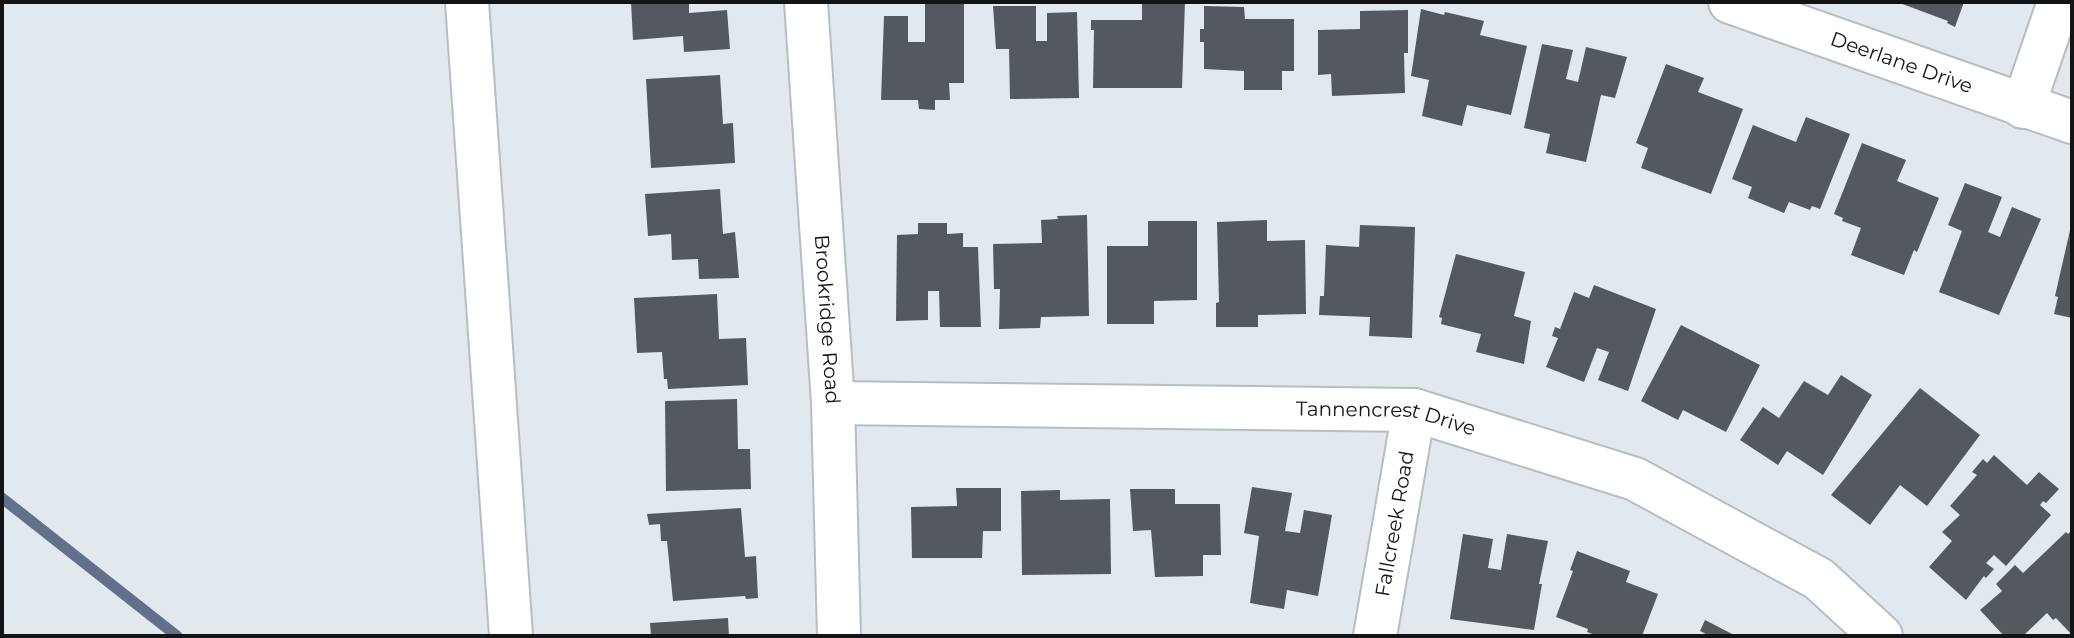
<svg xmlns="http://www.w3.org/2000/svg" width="2074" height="638" font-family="Montserrat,sans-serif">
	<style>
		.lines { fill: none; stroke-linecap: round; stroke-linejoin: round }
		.stream { stroke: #627089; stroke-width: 11 }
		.building { fill: #53595f }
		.minor-casing { stroke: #b6bec4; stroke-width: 46 }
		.minor { stroke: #fff; stroke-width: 42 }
		.labels { text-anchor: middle; stroke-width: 8; stroke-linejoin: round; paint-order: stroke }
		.street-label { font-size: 20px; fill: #121416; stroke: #e1e9ef }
	</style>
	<rect width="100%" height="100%" fill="#e1e9ef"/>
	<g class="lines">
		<path class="stream" d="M 2,498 L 177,636"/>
	</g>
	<path class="building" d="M 631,2 L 689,2 L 689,13 L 727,10 L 730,49 L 684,52 L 683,36 L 633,40 Z
		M 1142,2 L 1185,2 L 1182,88 L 1093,88 L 1094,30 L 1091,30 L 1091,20 L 1142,20 Z
		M 1897,2 L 1964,2 L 1955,27 L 1947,23 L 1948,21 Z
		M 925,3 L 964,3 L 964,83 L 949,83 L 950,100 L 935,100 L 935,110 L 919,109 L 918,100 L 881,100 L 884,16 L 908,16 L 908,42 L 925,42 Z
		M 993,6 L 1036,6 L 1036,41 L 1047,41 L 1047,13 L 1077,12 L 1079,98 L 1010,99 L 1009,49 L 996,49 Z
		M 1204,6 L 1244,7 L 1245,19 L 1294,19 L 1294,71 L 1282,71 L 1282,90 L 1244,90 L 1244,71 L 1204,69 L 1204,42 L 1200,42 L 1200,29 L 1204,29 Z
		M 1421,9 L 1444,15 L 1445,12 L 1484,21 L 1480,35 L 1527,46 L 1511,115 L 1467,105 L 1462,126 L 1422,116 L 1429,80 L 1411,76 Z
		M 1408,10 L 1408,53 L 1404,53 L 1405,93 L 1332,96 L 1331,74 L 1318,75 L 1318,30 L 1360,29 L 1360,11 Z
		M 1542,44 L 1573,50 L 1566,79 L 1578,82 L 1586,47 L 1627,57 L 1615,98 L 1601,95 L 1586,162 L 1546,153 L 1550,134 L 1524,128 Z
		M 1666,64 L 1704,78 L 1698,92 L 1743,109 L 1711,194 L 1641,168 L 1648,148 L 1636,143 Z
		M 720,75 L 723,124 L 733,123 L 735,163 L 651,168 L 646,79 Z
		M 1806,117 L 1850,134 L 1820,209 L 1812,206 L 1810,210 L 1789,202 L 1784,213 L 1748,198 L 1752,187 L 1732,179 L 1753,125 L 1796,142 Z
		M 1862,143 L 1906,160 L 1897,181 L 1939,198 L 1917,252 L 1914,250 L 1904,275 L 1851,255 L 1861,228 L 1842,221 L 1843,218 L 1834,214 Z
		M 1965,183 L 2002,197 L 1988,232 L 2000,237 L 2012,207 L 2041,219 L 1999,315 L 1939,292 L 1962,231 L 1948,225 Z
		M 720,189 L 723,234 L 735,232 L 739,278 L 699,279 L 698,259 L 672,260 L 671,234 L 648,236 L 645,194 Z
		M 1087,215 L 1089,316 L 1041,317 L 1040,328 L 999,329 L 1000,289 L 994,289 L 993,244 L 1042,243 L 1041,220 L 1058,219 L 1057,216 Z
		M 1267,220 L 1267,241 L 1305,240 L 1306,314 L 1258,315 L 1258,327 L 1216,327 L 1216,303 L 1219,302 L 1217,222 Z
		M 1148,221 L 1197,221 L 1197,300 L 1154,301 L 1154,324 L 1107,324 L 1107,246 L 1148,246 Z
		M 918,223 L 947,223 L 947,234 L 963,233 L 963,247 L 978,247 L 981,327 L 940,327 L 939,291 L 928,291 L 928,320 L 896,321 L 897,235 L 918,234 Z
		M 1360,225 L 1415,227 L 1412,338 L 1369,336 L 1370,317 L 1319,315 L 1320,296 L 1324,296 L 1326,245 L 1359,247 Z
		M 2071,226 L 2072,227 L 2072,318 L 2054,314 L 2058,297 L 2055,296 Z
		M 1456,254 L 1525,272 L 1514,316 L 1531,321 L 1524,364 L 1476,352 L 1481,334 L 1441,324 L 1442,318 L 1439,317 Z
		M 1594,285 L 1656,309 L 1628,391 L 1598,380 L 1609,352 L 1597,348 L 1584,382 L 1546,367 L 1558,338 L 1552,336 L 1555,327 L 1560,329 L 1574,292 L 1589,298 Z
		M 717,294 L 719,339 L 746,338 L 748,385 L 668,389 L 667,379 L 664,379 L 662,352 L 637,353 L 634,298 Z
		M 1681,325 L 1760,365 L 1726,432 L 1683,410 L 1678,420 L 1641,401 Z
		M 1841,375 L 1872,395 L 1823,475 L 1787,451 L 1778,465 L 1740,440 L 1763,407 L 1779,418 L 1804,381 L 1828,395 Z
		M 1920,388 L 1980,435 L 1927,506 L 1900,485 L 1870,525 L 1831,495 Z
		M 737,399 L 738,449 L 750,449 L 751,489 L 666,491 L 665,401 Z
		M 1994,455 L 2027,485 L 2039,472 L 2059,489 L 2046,503 L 2043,501 L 2040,505 L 2051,515 L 2006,566 L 1994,555 L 1986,563 L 1994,569 L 1986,578 L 1984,576 L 1966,600 L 1929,567 L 1952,541 L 1942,532 L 1960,515 L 1950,506 L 1977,475 L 1972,472 L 1983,459 L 1987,463 Z
		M 1252,487 L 1292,493 L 1285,531 L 1300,533 L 1304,510 L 1332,515 L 1318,596 L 1287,590 L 1284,609 L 1250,603 L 1259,536 L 1244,533 Z
		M 956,488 L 1001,488 L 1001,531 L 983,531 L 982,558 L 912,558 L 911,507 L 957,506 Z
		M 1130,489 L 1175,489 L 1175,504 L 1220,504 L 1221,555 L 1203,555 L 1203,576 L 1155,577 L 1151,530 L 1133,531 Z
		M 1060,490 L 1060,500 L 1110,499 L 1111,574 L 1022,575 L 1021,491 Z
		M 741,508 L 745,557 L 756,556 L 758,598 L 746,599 L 745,596 L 673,601 L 667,541 L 661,541 L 660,524 L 649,525 L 647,514 Z
		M 2072,530 L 2072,635 L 2056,618 L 2053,620 L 2047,613 L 2023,636 L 2004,636 L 1980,610 L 2002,591 L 1996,584 L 2015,565 L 2023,573 L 2066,532 L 2068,534 Z
		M 1463,534 L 1493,539 L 1488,568 L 1501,570 L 1507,534 L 1548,541 L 1539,584 L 1542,584 L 1534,630 L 1450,619 Z
		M 1577,551 L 1630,571 L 1626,582 L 1658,594 L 1642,636 L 1598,636 L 1587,632 L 1588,629 L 1556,617 L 1573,571 L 1570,570 Z
		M 728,618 L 729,636 L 651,636 L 650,623 Z
		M 1705,620 L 1736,636 L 1710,636 L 1700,631 Z"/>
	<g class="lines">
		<defs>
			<g id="minor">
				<path d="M 467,2 L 511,636"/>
				<path id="s1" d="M 806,2 L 833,403 L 839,636"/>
				<path id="s2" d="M 1730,2 L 2072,122"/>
				<path d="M 2023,107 L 2059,2"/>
				<path id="s3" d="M 833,403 L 1414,410 L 1635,479 L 1819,579 L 1881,636"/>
				<path id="s4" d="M 1375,636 L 1414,410"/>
			</g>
		</defs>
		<use href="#minor" class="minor-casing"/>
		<use href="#minor" class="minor"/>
	</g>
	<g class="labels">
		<g class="street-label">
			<text dy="7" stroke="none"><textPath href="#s2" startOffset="182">Deerlane Drive</textPath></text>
			<text dy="7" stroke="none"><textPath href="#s1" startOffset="318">Brookridge Road</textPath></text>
			<text dy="7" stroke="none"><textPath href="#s3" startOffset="554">Tannencrest Drive</textPath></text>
			<text dy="7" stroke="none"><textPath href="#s4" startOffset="114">Fallcreek Road</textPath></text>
		</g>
	</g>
	<rect width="2074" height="638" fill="none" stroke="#121416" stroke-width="8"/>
</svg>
